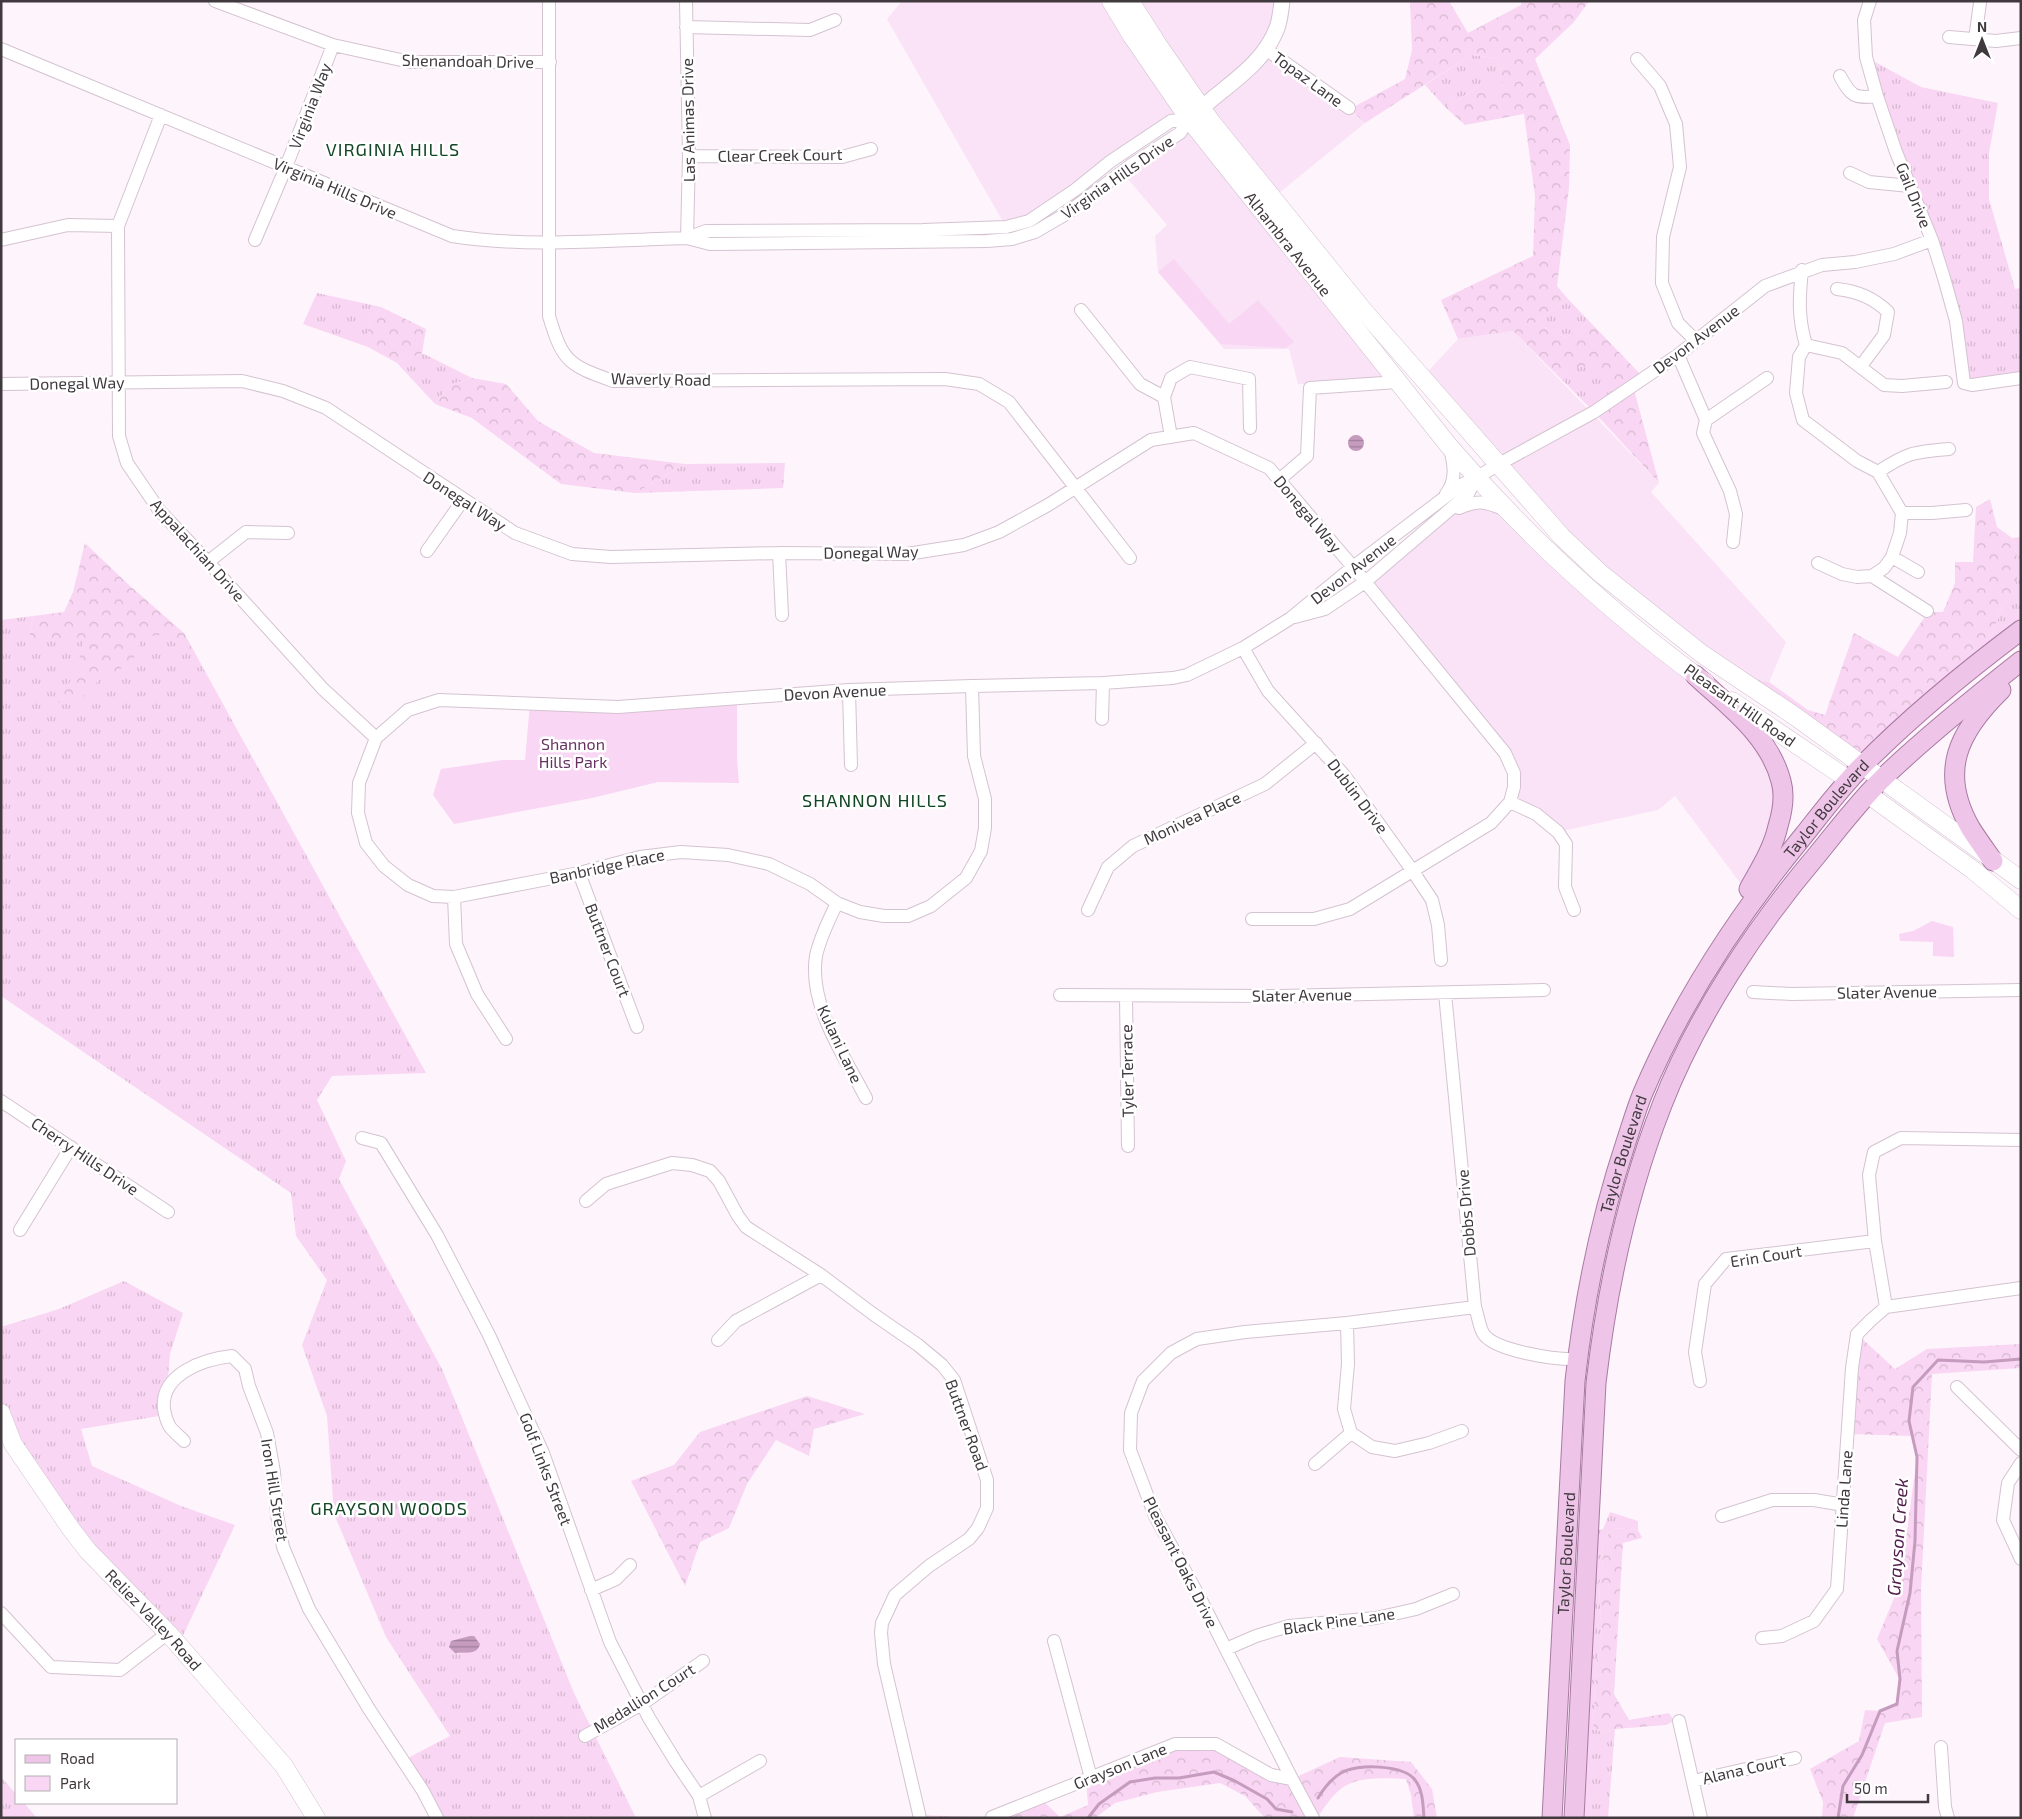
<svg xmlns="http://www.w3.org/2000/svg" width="2022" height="1819" font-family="'Exo 2',sans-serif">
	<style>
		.built { fill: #fae3f6 }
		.grass { fill: url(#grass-tufts) }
		.forest { fill: url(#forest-crowns) }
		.green { fill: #f9d6f3 }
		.water { fill: url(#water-rules) }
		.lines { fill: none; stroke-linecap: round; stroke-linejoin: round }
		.stream { stroke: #c59bbe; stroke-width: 3 }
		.minor-casing { stroke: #d4c3d1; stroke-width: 14 }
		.tertiary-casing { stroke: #d4c3d1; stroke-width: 17 }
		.secondary-casing { stroke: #d4c3d1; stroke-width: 19 }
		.primary-casing { stroke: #a97aa2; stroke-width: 21 }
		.minor { stroke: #fff; stroke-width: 12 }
		.tertiary { stroke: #fff; stroke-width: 15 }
		.secondary { stroke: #fff; stroke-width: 18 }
		.primary { stroke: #eec4e8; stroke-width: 19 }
		.labels { text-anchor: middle; stroke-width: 5; stroke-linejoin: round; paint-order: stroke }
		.street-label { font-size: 16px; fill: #403a3f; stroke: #fff }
		.park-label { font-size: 16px; fill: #673261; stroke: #fff }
		.neighbourhood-label { font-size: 18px; letter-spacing: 1px; fill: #124725; stroke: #fff }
		.water-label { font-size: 18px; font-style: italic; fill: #501d4b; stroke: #fff }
	</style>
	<defs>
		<pattern id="grass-tufts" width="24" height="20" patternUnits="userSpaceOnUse" patternTransform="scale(1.25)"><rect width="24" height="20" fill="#f9d6f3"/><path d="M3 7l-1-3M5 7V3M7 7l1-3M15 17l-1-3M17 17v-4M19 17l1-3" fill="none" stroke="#d6b8d1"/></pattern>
		<pattern id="forest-crowns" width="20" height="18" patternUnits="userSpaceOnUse" patternTransform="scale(1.25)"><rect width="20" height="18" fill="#f9d6f3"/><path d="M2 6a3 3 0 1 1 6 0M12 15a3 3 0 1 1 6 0" fill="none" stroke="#d6b8d1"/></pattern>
		<pattern id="water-rules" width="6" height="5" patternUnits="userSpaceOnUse" patternTransform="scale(1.25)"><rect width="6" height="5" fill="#c59bbe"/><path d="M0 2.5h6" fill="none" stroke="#a17f9c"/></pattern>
	</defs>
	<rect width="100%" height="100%" fill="#fef4fc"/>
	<path class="built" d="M 902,1 L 1111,1 L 1397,381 L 1298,384 L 1289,349 L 1224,349 L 1158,272 L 1155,236 L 1167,225 L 1122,172 L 1188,120 L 1171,121 L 1075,190 L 1006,227 L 887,19 Z
		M 1130,1 L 1282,1 L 1267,50 L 1349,108 L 1365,123 L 1273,198 Z
		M 1513,331 L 1659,483 L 1651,492 L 1786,642 L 1769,682 L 1733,675 L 1600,573 L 1423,377 L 1458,339 Z
		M 1485,501 L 1756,732 L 1783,798 L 1747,892 L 1675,796 L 1658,810 L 1558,832 L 1510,802 L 1514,773 L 1365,582 L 1447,513 Z"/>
	<path class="grass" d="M 1471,55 L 1497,58 L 1504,87 L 1477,87 L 1446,108 L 1425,85 Z
		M 1866,57 L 1921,87 L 1998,103 L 1989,153 L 1989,199 L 2015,289 L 2021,288 L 2021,378 L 1964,383 L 1956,321 Z
		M 317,293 L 381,307 L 368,325 L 368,347 L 303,324 Z
		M 1568,299 L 1589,321 L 1566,338 L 1535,323 Z
		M 422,353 L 472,378 L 449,385 L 435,404 L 397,363 Z
		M 1591,364 L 1619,395 L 1594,412 L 1555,373 Z
		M 785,463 L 783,488 L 635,493 L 685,464 Z
		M 2021,537 L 2021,630 L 1984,658 L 2001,609 L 2013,594 L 2018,560 L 2012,538 Z
		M 33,616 L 29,638 L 184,633 L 426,1073 L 332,1076 L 317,1100 L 346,1161 L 339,1179 L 443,1371 L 574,1693 L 636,1818 L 437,1818 L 404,1760 L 450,1736 L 386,1637 L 334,1514 L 327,1416 L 302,1345 L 327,1280 L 296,1236 L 291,1193 L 1,996 L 1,620 Z
		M 124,1281 L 183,1313 L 170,1354 L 165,1415 L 81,1429 L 92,1466 L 181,1506 L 235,1525 L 179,1644 L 88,1551 L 1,1413 L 1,1327 L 59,1309 Z
		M 1610,1512 L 1638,1521 L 1638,1530 L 1616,1528 L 1603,1539 L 1602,1575 L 1599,1584 L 1602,1644 L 1596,1664 L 1593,1729 L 1605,1733 L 1615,1729 L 1608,1818 L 1574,1818 L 1589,1533 L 1603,1529 Z
		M 1,1777 L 16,1794 L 16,1803 L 24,1803 L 37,1818 L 1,1818 Z"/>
	<path class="forest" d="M 1410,1 L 1449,1 L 1468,33 L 1521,5 L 1522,1 L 1589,1 L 1574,22 L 1535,59 L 1570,145 L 1569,188 L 1557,286 L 1568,299 L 1535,323 L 1566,338 L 1589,321 L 1644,378 L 1633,386 L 1659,483 L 1594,412 L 1618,395 L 1591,365 L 1555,373 L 1513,331 L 1458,339 L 1441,300 L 1533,256 L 1535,196 L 1524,114 L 1465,125 L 1446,108 L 1477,87 L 1504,87 L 1497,58 L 1471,55 L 1365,123 L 1350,109 L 1405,79 L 1412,50 Z
		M 381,307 L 426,329 L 422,353 L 397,363 L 368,347 L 368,325 Z
		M 472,378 L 506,384 L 538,421 L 594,453 L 685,464 L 635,493 L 561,484 L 472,418 L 435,404 L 449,385 Z
		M 1990,499 L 1997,527 L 2012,538 L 2018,560 L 2017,579 L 2013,594 L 2001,609 L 1984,658 L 1862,766 L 1733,675 L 1769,682 L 1808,710 L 1825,715 L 1854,633 L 1898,657 L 1928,612 L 1943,612 L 1955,583 L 1955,562 L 1973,562 L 1976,507 Z
		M 85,543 L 129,585 L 184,633 L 194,653 L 160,635 L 142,637 L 134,658 L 120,669 L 98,681 L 74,706 L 58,702 L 77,669 L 84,638 L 29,638 L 33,616 L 64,612 L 73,592 Z
		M 1857,1334 L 1895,1369 L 1927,1349 L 2021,1344 L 2021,1368 L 1932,1374 L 1921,1589 L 1922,1717 L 1885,1723 L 1853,1818 L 1822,1818 L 1823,1802 L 1810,1769 L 1859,1741 L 1865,1710 L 1880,1711 L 1897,1704 L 1900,1680 L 1877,1639 L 1900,1584 L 1917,1457 L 1912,1436 L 1848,1434 Z
		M 807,1396 L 865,1414 L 814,1429 L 809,1456 L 776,1440 L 747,1484 L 729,1528 L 700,1542 L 685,1586 L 631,1481 L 674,1465 L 700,1432 Z
		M 1616,1528 L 1638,1530 L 1642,1538 L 1623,1543 L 1614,1694 L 1629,1720 L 1669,1713 L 1674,1721 L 1666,1725 L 1615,1729 L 1605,1733 L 1593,1729 L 1596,1664 L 1602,1644 L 1599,1584 L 1602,1575 L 1603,1539 Z
		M 1175,1744 L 1216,1744 L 1292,1779 L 1340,1757 L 1411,1762 L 1432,1789 L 1437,1818 L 1414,1818 L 1411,1795 L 1406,1779 C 1389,1778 1361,1776 1345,1786 C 1333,1793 1325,1807 1317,1818 L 1264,1817 L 1245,1796 L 1220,1783 L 1157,1792 L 1115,1803 L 1095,1818 L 920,1818 L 920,1815 L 991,1818 L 1040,1798 L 1060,1817 L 1088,1805 L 1086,1780 Z"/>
	<path class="green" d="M 1174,259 L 1229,324 L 1258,300 L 1294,342 L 1285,348 L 1221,344 L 1158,272 Z
		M 737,698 L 737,760 L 739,783 L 658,782 L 592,798 L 454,824 L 433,795 L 441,769 L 503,760 L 525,760 L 530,703 Z
		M 1932,921 L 1953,927 L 1954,957 L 1933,956 L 1933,942 L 1900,941 L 1899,934 L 1913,931 Z"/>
	<path class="water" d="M1348 443a8 8 0 1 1 16 0a8 8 0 1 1-16 0Z
		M 470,1636 L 474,1636 L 480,1644 C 477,1656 465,1651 455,1653 L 449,1647 L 451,1641 Z"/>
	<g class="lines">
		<path class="stream" d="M 1318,1798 C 1324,1788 1331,1779 1341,1773 C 1357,1763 1404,1765 1415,1780 C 1423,1790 1423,1805 1424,1818
			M 1088,1818 L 1099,1804 L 1130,1782 L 1155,1778 L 1179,1778 L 1214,1772 L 1235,1781 L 1267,1799 L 1276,1809 L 1292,1812
			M 1838,1818 L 1843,1786 L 1862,1755 L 1880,1711 L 1897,1704 L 1900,1679 L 1897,1651 L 1910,1593 L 1915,1541 L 1917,1457 L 1909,1421 L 1913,1387 L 1938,1360 L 1984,1362 L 2021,1359"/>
		<defs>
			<path id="minor" d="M 215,1 L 333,45 L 410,62 L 550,62
				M 549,1 L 549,316 C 563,363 569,365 613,381 L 945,379 L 979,384 L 1009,402 L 1130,558
				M 1870,1 L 1864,20 L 1866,57 L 1877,96 L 1896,152 L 1932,240 L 1944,278 L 1956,321 L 1964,383 L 1972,385 L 2021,378
				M 686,27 L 810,30 L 835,20
				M 1949,37 L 1996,41 L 2021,38
				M 1975,39 L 1980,3
				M 1,49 L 452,236 C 529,248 609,240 687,238 L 689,156 L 686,1
				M 1267,50 L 1349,108
				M 1637,59 L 1660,86 L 1676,124 L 1680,167 L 1663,237 L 1662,283 L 1678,323 L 1695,340
				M 1840,76 C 1851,96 1854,99 1877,96
				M 161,115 L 118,226 L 119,436 L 127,463 L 159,510 L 208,562 L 323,689 L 376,738
				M 1189,119 L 1180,133 L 1131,165 L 1066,214 L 1035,232 L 1012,239 L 987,241 L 710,244 L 687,238 L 706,231 L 923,230 L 1006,227 L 1029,221 L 1075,190 L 1111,161 L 1171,121 Z
				M 689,156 L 842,157 L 871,149
				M 1850,173 L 1869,182 L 1910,186
				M 1,240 L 68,225 L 118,226
				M 255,240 L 286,167 L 333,45
				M 1802,270 C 1799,298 1798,318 1806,345 L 1842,353 L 1884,385 L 1902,386 L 1946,382
				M 1837,289 C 1857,291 1874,298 1888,312 L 1884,335 L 1861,366
				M 1081,310 L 1140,384 L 1164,397 L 1171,437
				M 1806,345 L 1799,357 L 1796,393 L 1803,420 L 1857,461 L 1878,472 L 1902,513 L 1900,533 L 1892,557 L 1884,568 L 1872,576 L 1857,577 L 1842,574 L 1818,563
				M 1678,355 L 1706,420 L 1767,378
				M 1,384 L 242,381 L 283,391 L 326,408 L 515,533 L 572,554 L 611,557 L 779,553 L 907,554 L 964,545 L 999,532 L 1048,505 L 1151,440 L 1194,433 L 1269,468 L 1353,567 L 1505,753 L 1514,773 L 1514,787 L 1510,802 L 1491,823 L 1350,909 L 1314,919 L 1252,919
				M 1164,397 L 1171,378 L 1190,367 L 1249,379 L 1250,428
				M 1706,420 L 1703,433 L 1730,491 L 1736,514 L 1733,542
				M 1878,472 C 1908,452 1914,452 1949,449
				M 1279,480 L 1307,456 L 1310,388 L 1398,382
				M 1446,494 C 1457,480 1454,464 1450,449
				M 1459,508 C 1478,500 1484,501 1503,509
				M 1902,513 L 1932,513 L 1966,510
				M 427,551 L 463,500
				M 779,553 L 782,615
				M 1892,557 L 1918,572
				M 208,562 L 246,532 L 288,533
				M 1872,576 L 1927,611
				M 1295,617 L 1325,609 L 1365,582 L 1468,494 L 1476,478
				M 1243,648 L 1268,691 L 1344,775 L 1412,870 L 1432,900 L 1438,925 L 1441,960
				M 972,686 L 974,756 L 985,799 L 985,828 L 981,851 L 966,878 L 931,906 L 908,916 L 884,916 L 860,912 L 837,903 L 810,884 L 769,864 L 728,855 L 681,852 L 640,857 L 579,873 L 454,897 L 433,896 L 408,885 L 384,866 L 366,843 L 358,813 L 359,783 L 376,738 L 408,710 L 439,700 L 618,707 L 849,690 L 972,686 L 1103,683 L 1173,678 L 1187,675 L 1243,648 L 1291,618 L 1353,567 L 1461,485 L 1476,478 L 1499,464 L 1594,412 L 1678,355 L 1765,286 L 1822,265 L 1855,262 L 1894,254 L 1932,240
				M 849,690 L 851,765
				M 1102,719 L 1103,683
				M 1510,802 L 1536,814 L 1558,832 L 1566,844 L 1565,887 L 1574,910
				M 579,873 L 637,1027
				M 454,897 L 456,944 L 477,994 L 506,1039
				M 837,903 C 829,920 820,937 816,956 C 808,1005 845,1057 866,1098
				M 1088,910 L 1108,867 L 1133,846 L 1265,784 L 1316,743
				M 1753,992 L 1792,994 L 2021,990
				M 1445,993 L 1475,1307 C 1478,1315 1479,1326 1483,1333 C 1493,1351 1557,1360 1577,1359
				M 1060,995 L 1280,996 L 1544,990
				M 1126,996 L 1128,1146
				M 1,1101 L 168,1212
				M 362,1138 L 381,1143 L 437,1235 L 489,1335 L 543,1453 L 610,1642 L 649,1718 L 676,1762 L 699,1796 L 705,1818
				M 2021,1140 L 1901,1138 L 1874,1152 L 1869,1175 L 1875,1241 L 1886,1307 L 2021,1288
				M 586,1201 L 606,1184 L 672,1163 L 692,1165 L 710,1171 L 719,1181 L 738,1216 L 746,1227 L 821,1275 L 873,1314 L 918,1345 L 942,1365 L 954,1380 L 987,1480 L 987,1508 L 978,1528 L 969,1539 L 929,1566 L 895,1595 L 882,1623 L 881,1633 L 884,1664 L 920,1818
				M 20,1230 L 71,1147
				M 1347,1323 L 1348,1364 L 1344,1409 L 1351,1433 L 1372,1447 L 1395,1451 L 1429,1443 L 1462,1431
				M 718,1340 L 736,1321 L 821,1275
				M 1700,1381 L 1695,1352 L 1705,1284 L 1726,1259 L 1875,1241
				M 1957,1387 L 2021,1450
				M 184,1441 C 180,1437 174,1432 170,1427 C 167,1422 165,1415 164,1409 C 160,1374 204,1359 232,1356 L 245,1369 L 249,1386 L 267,1433 L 274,1472 L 277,1515 L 283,1547 L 309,1609 L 369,1709 L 423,1791 L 437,1818
				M 2021,1463 L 2008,1483 L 2003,1520 L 2021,1559
				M 1315,1464 L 1351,1433
				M 1722,1516 L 1772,1500 L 1814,1500 L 1844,1505
				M 591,1590 L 616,1579 L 630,1565
				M 1,1613 L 51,1667 L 120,1670 L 168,1633
				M 1762,1638 L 1782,1636 L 1814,1621 L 1837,1589 L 1852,1368 L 1857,1334 L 1871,1320 L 1886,1307
				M 1054,1641 L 1091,1778
				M 1226,1649 L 1256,1636 L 1289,1626 L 1376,1618 L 1416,1609 L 1453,1594
				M 1679,1721 L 1701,1818
				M 585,1736 L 642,1704 L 703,1661
				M 1941,1747 L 1945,1807 L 1948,1818
				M 1292,1779 L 1202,1602 L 1155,1516 L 1130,1450 L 1131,1413 L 1143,1381 L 1171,1353 L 1197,1339 L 1245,1332 L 1347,1323 L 1475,1307
				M 1693,1781 L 1795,1758
				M 699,1796 L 760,1761
				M 992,1817 L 1175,1744 L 1216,1744 L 1271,1775 L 1292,1779 L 1313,1818"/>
			<path id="tertiary" d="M 1193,116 C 1222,87 1262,68 1277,28 C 1280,20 1281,10 1282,1"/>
			<g id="secondary">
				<path id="s1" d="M 1111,1 L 1132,36 L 1189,119 L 1449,446 C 1525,535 1612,614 1706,683"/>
				<path d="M 1130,1 L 1158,45 L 1212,123 L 1363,310 L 1562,537 L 1600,573 L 1702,654 L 1796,717 L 2021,880"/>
				<path d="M 1732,701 L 1849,780"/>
				<path d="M 1869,795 L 1973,870 L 2021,910"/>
				<path id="s2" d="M 1,1413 L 13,1444 L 71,1529 L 88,1551 L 168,1633 L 284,1766 L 316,1818"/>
			</g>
			<g id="primary">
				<path d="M 1695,675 C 1728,706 1769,735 1781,781 C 1785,795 1782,813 1778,826 C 1773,849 1760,869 1749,889"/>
				<path d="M 1993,861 C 1986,851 1978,840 1971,829 C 1938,772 1958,732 2001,690"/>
				<path id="s3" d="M 1552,1818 L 1575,1381 C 1584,1300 1600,1220 1626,1142 C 1631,1127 1636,1110 1642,1095 C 1682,1000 1739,914 1804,835 C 1823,811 1841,787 1862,766 C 1911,716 1965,672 2021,630"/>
				<path d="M 1574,1818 L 1596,1383 C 1607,1289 1627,1194 1662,1105 C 1696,1017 1756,927 1817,855 C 1839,828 1860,800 1885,776 C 1928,735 1974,698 2021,661"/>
			</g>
		</defs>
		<use href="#minor" class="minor-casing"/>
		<use href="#tertiary" class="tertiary-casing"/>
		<use href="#secondary" class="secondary-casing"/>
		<use href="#primary" class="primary-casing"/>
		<use href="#minor" class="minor"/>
		<use href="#tertiary" class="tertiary"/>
		<use href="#secondary" class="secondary"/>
		<use href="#primary" class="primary"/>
	</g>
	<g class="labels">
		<g class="street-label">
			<text transform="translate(468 61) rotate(1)" y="6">Shenandoah Drive</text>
			<text transform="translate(1308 79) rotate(36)" y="6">Topaz Lane</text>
			<text transform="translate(310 106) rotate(-69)" y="6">Virginia Way</text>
			<text transform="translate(688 120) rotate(-91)" y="6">Las Animas Drive</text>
			<text transform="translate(780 155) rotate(-1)" y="6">Clear Creek Court</text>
			<text transform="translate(1117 177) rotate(-35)" y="6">Virginia Hills Drive</text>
			<text transform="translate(335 188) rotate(23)" y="6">Virginia Hills Drive</text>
			<text transform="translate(1914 195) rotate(68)" y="6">Gail Drive</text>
			<text dy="6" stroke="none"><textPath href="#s1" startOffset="301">Alhambra Avenue</textPath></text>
			<text transform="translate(1696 339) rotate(-37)" y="6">Devon Avenue</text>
			<text transform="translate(661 379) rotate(1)" y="6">Waverly Road</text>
			<text transform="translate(77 383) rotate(-1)" y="6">Donegal Way</text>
			<text transform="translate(465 501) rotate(33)" y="6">Donegal Way</text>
			<text transform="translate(1308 514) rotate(50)" y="6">Donegal Way</text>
			<text transform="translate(198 550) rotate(48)" y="6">Appalachian Drive</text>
			<text transform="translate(871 552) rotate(-1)" y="6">Donegal Way</text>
			<text transform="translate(1353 569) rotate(-38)" y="6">Devon Avenue</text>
			<text transform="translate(835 692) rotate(-3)" y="6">Devon Avenue</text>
			<text transform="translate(1740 705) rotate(35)" y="6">Pleasant Hill Road</text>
			<text transform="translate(1358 796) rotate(53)" y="6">Dublin Drive</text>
			<text dy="6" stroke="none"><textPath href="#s3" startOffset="1074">Taylor Boulevard</textPath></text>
			<text transform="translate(1192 818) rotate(-25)" y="6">Monivea Place</text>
			<text transform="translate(607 866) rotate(-12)" y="6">Banbridge Place</text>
			<text transform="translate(608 950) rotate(69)" y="6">Buttner Court</text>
			<text transform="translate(1887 992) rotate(-1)" y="6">Slater Avenue</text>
			<text transform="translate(1302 995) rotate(-1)" y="6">Slater Avenue</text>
			<text transform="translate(840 1044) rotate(65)" y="6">Kulani Lane</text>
			<text transform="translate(1127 1071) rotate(-91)" y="6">Tyler Terrace</text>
			<text dy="6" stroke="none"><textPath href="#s3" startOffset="670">Taylor Boulevard</textPath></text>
			<text transform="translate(85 1156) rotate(34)" y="6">Cherry Hills Drive</text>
			<text transform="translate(1466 1213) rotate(-95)" y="6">Dobbs Drive</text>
			<text transform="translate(1766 1256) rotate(-9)" y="6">Erin Court</text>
			<text transform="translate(967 1425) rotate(70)" y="6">Buttner Road</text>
			<text transform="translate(546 1469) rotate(69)" y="6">Golf Links Street</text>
			<text transform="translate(1844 1489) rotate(-86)" y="6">Linda Lane</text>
			<text transform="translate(275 1490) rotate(81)" y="6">Iron Hill Street</text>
			<text dy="6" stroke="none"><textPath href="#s3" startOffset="265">Taylor Boulevard</textPath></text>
			<text transform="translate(1181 1562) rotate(63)" y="6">Pleasant Oaks Drive</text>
			<text dy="6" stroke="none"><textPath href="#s2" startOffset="259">Reliez Valley Road</textPath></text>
			<text transform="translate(1339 1621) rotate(-8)" y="6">Black Pine Lane</text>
			<text transform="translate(644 1698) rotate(-32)" y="6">Medallion Court</text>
			<text transform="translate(1120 1766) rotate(-22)" y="6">Grayson Lane</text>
			<text transform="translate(1744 1769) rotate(-13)" y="6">Alana Court</text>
		</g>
		<g class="park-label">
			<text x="573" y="750">Shannon<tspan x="573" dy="18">Hills Park</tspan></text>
		</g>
		<g class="neighbourhood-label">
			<text x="393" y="156">VIRGINIA HILLS</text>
			<text x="875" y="807">SHANNON HILLS</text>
			<text x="389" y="1515">GRAYSON WOODS</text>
		</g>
		<g class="water-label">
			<text transform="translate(1898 1537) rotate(-86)" y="6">Grayson Creek</text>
		</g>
	</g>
	<rect width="2022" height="1819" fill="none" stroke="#403a3f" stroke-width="5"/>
	<rect x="15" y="1739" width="162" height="65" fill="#ffffff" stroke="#b3b0b2"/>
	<rect x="25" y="1755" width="25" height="8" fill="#eec4e8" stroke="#b3b0b2"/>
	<text x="60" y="1764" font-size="15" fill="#403a3f">Road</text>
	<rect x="25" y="1776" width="25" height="15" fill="#f9d6f3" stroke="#b3b0b2"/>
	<text x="60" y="1789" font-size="15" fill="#403a3f">Park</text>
	<g transform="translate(1982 40)" stroke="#ffffff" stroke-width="4" paint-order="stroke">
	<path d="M0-4L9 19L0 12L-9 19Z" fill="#403a3f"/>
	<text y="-8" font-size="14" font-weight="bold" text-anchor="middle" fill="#403a3f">N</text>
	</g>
	<path d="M1847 1794v8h81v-8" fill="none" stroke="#403a3f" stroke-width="2.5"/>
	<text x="1854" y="1794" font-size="15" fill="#403a3f" stroke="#ffffff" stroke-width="4" paint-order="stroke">50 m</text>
</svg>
